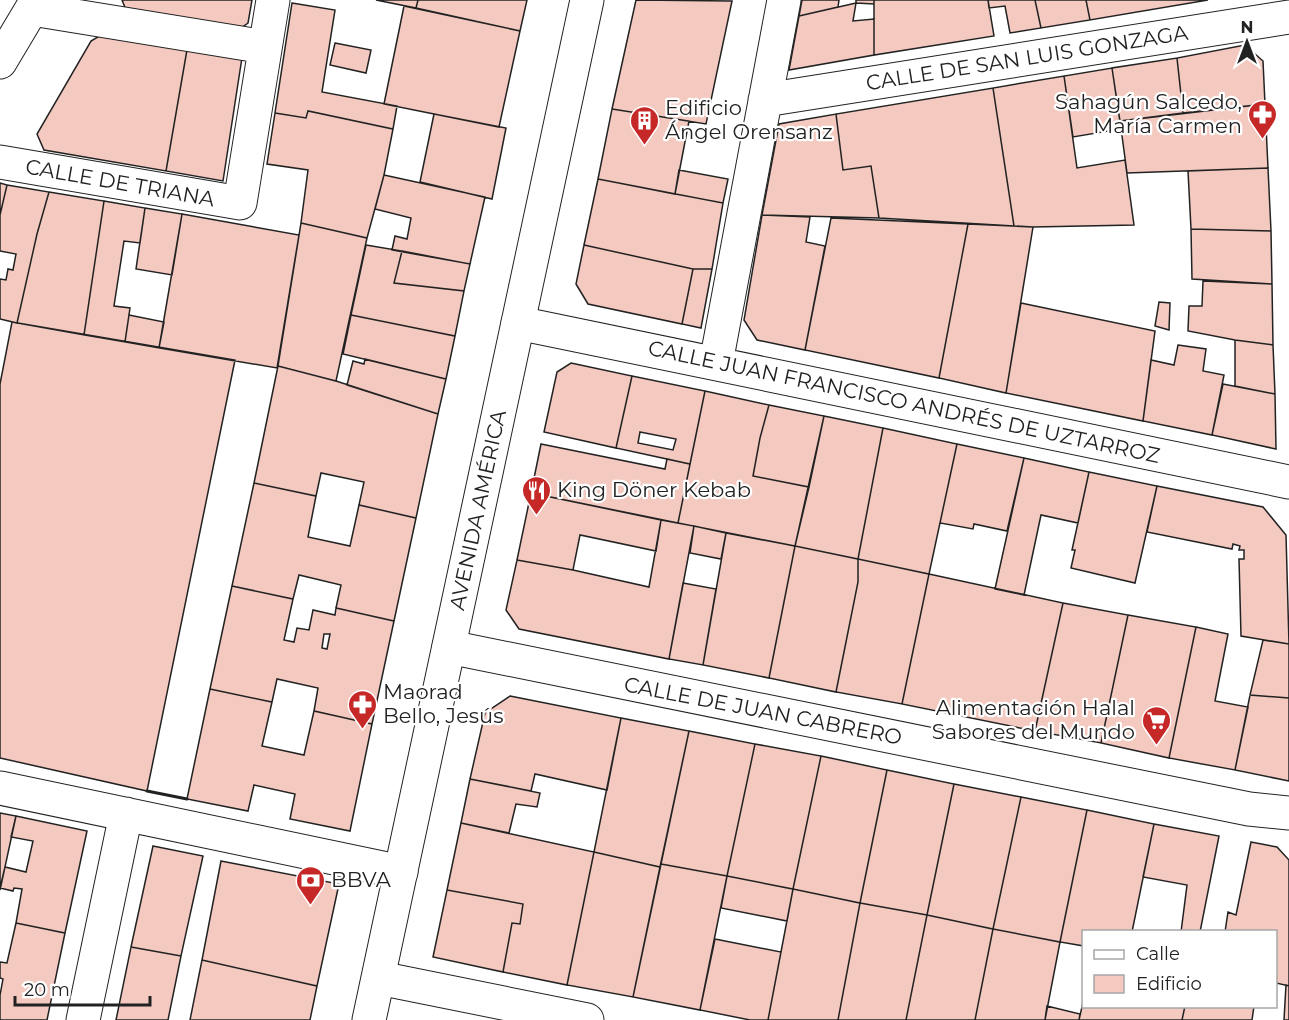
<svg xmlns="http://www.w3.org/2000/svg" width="1289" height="1020" font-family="Montserrat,sans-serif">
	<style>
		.building { fill: #f3c9c0; stroke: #222; stroke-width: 1.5; fill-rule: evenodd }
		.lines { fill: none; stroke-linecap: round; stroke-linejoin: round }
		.street-casing { stroke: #222; stroke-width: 35 }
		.primary-casing { stroke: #222; stroke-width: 35 }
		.street { stroke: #fff; stroke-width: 33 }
		.primary { stroke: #fff; stroke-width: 33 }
		.wall { stroke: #222; stroke-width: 3 }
		.labels { text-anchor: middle; stroke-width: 4.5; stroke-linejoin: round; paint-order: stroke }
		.street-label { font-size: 21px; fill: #222; stroke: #fff }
		.poi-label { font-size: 21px; fill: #222; stroke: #fff; text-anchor: start }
	</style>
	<rect width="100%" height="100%" fill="#fff"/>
	<path class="building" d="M 122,0 L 252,0 L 248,23 L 234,33 L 126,10 Z
		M 376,0 L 418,0 L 416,8 Z
		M 418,0 L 527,0 L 520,31 L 416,8 Z
		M 636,0 L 732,1 L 706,124 L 612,109 Z
		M 802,0 L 839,0 L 838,7 L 799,16 Z
		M 856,0 L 874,0 L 874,4 L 856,3 Z
		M 874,0 L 988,0 L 994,36 L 874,55 Z
		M 988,0 L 1035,0 L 1041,28 L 1010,33 L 1005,6 L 989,8 Z
		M 1035,0 L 1086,0 L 1090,20 L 1041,28 Z
		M 1086,0 L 1208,0 L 1090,20 Z
		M 292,3 L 335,10 L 322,92 L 397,106 L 393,129 L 308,111 L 306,118 L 275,113 Z
		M 856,3 L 853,21 L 874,19 L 874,55 L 789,70 L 799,16 Z
		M 404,6 L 520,31 L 499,127 L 384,104 Z
		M 106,32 L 188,44 L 166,171 L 44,150 L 37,134 L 91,41 Z
		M 335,43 L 371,50 L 366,73 L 330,65 Z
		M 188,44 L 243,51 L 223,181 L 166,171 Z
		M 1245,45 L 1263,61 L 1265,104 L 1183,113 L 1177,58 Z
		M 1177,58 L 1183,113 L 1120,121 L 1112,68 Z
		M 1112,68 L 1121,129 L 1073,137 L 1064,76 Z
		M 1064,76 L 1077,168 L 1125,160 L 1134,225 L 1033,227 L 1014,226 L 993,88 Z
		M 993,88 L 1014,226 L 879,218 L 871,166 L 843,170 L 836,114 Z
		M 1265,104 L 1268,168 L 1127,173 L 1120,121 Z
		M 612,109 L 689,121 L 675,194 L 598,179 Z
		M 308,111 L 393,129 L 384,175 L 367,238 L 301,223 L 308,170 L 267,164 L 275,113 L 306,118 Z
		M 434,114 L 506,128 L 492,199 L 420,182 Z
		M 836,114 L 843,170 L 871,166 L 879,218 L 762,215 L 779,124 Z
		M 1268,168 L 1271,231 L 1191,229 L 1188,171 Z
		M 679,170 L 728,179 L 723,203 L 675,194 Z
		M 384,175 L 485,197 L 470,264 L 392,250 L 395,236 L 407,239 L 411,218 L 375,209 Z
		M 598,179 L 723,203 L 712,269 L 693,269 L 584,245 Z
		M 0,183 L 7,185 L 0,215 Z
		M 7,185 L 49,192 L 37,234 L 17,323 L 0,319 L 0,279 L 6,280 L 8,269 L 13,270 L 16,254 L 0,251 L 0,215 Z
		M 49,192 L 104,201 L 84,335 L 17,323 L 37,234 Z
		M 104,201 L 145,208 L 140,243 L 124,241 L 114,306 L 130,308 L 125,342 L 84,335 Z
		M 145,208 L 182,214 L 172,275 L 136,269 Z
		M 182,214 L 299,235 L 277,368 L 159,348 Z
		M 762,215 L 810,217 L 806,242 L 825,246 L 805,350 L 757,340 L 744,320 Z
		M 831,218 L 968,224 L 939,378 L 805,350 Z
		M 301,223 L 367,238 L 336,381 L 278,366 Z
		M 968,224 L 1033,227 L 1006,393 L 939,378 Z
		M 1191,229 L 1271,231 L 1272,284 L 1192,279 Z
		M 366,245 L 402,251 L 394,283 L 464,291 L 455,336 L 351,315 Z
		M 584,245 L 693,269 L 682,324 L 588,304 L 576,284 Z
		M 402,251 L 470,264 L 464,291 L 394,283 Z
		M 693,269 L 712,269 L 701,328 L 682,324 Z
		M 1203,281 L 1272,284 L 1273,345 L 1235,340 L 1188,331 L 1189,306 L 1202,306 Z
		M 1159,302 L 1170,303 L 1169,330 L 1155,326 Z
		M 1021,303 L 1155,331 L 1143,421 L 1006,393 Z
		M 129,315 L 164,322 L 159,348 L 125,342 Z
		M 351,315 L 455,336 L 446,379 L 343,354 Z
		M 12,322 L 235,360 L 147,791 L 0,758 L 0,384 Z
		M 1235,340 L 1273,345 L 1275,394 L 1235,386 Z
		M 1178,345 L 1206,349 L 1203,371 L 1224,375 L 1212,435 L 1143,421 L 1151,360 L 1174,365 Z
		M 365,359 L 446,379 L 438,414 L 347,385 L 353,361 L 364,364 Z
		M 571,363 L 632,376 L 616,448 L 544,432 L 557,372 Z
		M 278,366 L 336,381 L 438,414 L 416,518 L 359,505 L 364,482 L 321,473 L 316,496 L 254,483 Z
		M 632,376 L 705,391 L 690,464 L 616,448 ZM 640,432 L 676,439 L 673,450 L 638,443 Z
		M 1223,384 L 1275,394 L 1276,449 L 1212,435 Z
		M 705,391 L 769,405 L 760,438 L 753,476 L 809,487 L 795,546 L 678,523 Z
		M 769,405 L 824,416 L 809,487 L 753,476 L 760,438 Z
		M 824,416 L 883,428 L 858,559 L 795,546 Z
		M 883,428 L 957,444 L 929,574 L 858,559 Z
		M 541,444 L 665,469 L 667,459 L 690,464 L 678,523 L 531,493 Z
		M 957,444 L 1024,458 L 1007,531 L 974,524 L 973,529 L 940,523 Z
		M 1024,458 L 1089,472 L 1078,523 L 1041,515 L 1024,595 L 995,589 Z
		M 1089,472 L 1157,486 L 1135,583 L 1071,568 L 1075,550 L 1072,550 Z
		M 254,483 L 316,496 L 308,537 L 350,546 L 359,505 L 416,518 L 394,621 L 336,608 L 341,585 L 299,575 L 293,599 L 232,586 Z
		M 1157,486 L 1263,507 L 1286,535 L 1289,644 L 1241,636 L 1239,559 L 1244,559 L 1244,550 L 1239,550 L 1240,546 L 1233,544 L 1232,549 L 1147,532 Z
		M 531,493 L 661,520 L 656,551 L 580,535 L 573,570 L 517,560 Z
		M 661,520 L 694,526 L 669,659 L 519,629 L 506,610 L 517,560 L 573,570 L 649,587 Z
		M 694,526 L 726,533 L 721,559 L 690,553 Z
		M 726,533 L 795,546 L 769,678 L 703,665 Z
		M 795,546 L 858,559 L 858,582 L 836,692 L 769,678 Z
		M 858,559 L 929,574 L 902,704 L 836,692 L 858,582 Z
		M 929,574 L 1063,603 L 1035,731 L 902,704 Z
		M 683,583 L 716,589 L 703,665 L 669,659 Z
		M 232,586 L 293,599 L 284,640 L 294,642 L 297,628 L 309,630 L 313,610 L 335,615 L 336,608 L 394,621 L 372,724 L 314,711 L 318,688 L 277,679 L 272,702 L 210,689 ZM 324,634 L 330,634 L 327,649 L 322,648 Z
		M 1063,603 L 1128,615 L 1101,743 L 1035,731 Z
		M 1128,615 L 1196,627 L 1169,758 L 1101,743 Z
		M 1196,627 L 1228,634 L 1215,701 L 1248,707 L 1235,770 L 1169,758 Z
		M 1263,640 L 1289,644 L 1289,698 L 1250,695 Z
		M 210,689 L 272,702 L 262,746 L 304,755 L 314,711 L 372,724 L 350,831 L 290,819 L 295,794 L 254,785 L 248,811 L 187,799 Z
		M 1250,695 L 1289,698 L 1289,781 L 1235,770 Z
		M 510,696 L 621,718 L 607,790 L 535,774 L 531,791 L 470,779 L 485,713 Z
		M 621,718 L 689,731 L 660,867 L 594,852 Z
		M 689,731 L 755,744 L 727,876 L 661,864 Z
		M 755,744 L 821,756 L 793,889 L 727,876 Z
		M 821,756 L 887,770 L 860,903 L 793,889 Z
		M 887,770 L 954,784 L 927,915 L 860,903 Z
		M 470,779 L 540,793 L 537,807 L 516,804 L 509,833 L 461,823 Z
		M 954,784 L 1021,797 L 993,929 L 927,915 Z
		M 1021,797 L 1087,810 L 1060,942 L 993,929 Z
		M 1087,810 L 1154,824 L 1132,932 L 1084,932 L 1084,946 L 1060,942 Z
		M 0,813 L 16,816 L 0,890 Z
		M 16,816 L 87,831 L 65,933 L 16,923 L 22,889 L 14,888 L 13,891 L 0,888 L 5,867 L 26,872 L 33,841 L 11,837 Z
		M 461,823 L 594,852 L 567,985 L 503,972 L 512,923 L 520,924 L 523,904 L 447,890 Z
		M 1154,824 L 1219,836 L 1200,932 L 1181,932 L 1187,885 L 1143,877 Z
		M 1251,842 L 1277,847 L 1289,860 L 1289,986 L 1276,983 L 1276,932 L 1225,932 L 1228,912 L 1236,915 Z
		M 153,846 L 203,856 L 181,956 L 131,947 Z
		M 594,852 L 660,867 L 633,997 L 567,985 Z
		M 221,861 L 339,884 L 317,986 L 202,960 Z
		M 661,864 L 727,876 L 700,1010 L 633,997 Z
		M 727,876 L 793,889 L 787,921 L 721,908 Z
		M 793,889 L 860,903 L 838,1020 L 768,1020 Z
		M 447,890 L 523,904 L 520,924 L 512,923 L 503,972 L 433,957 Z
		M 860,903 L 927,915 L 906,1020 L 838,1020 Z
		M 927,915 L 993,929 L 975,1020 L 906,1020 Z
		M 16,923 L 65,933 L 47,1020 L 0,1020 L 0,995 L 3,979 L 0,978 L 0,962 L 7,963 Z
		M 993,929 L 1060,942 L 1045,1020 L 975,1020 Z
		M 715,939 L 781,952 L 768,1020 L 750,1020 L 700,1010 Z
		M 131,947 L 181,956 L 168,1020 L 116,1020 Z
		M 202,960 L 317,986 L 310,1020 L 190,1020 Z
		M 1286,985 L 1289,986 L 1289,1020 L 1284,1020 Z
		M 1084,998 L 1084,1006 L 1185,1006 L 1182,1020 L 1079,1020 Z
		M 1047,1006 L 1080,1014 L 1079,1020 L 1045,1020 Z
		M 1185,1006 L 1254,1006 L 1252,1020 L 1182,1020 Z"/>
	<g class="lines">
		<defs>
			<path id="street" d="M 32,9 L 265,47
				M 765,100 L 1289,17
				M 0,162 L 240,203 L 273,0
				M 518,323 L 1289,482
				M 716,363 L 784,0
				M 449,647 L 1249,809 L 1289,813
				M 0,788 L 401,872
				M 379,978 L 587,1020
				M 83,1020 L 126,814"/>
			<path id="primary" d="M 0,62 L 37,0
				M 369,1020 L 587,0"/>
		</defs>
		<use href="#street" class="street-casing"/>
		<use href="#primary" class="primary-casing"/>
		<use href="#street" class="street"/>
		<use href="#primary" class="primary"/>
		<path class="wall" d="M 147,791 L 187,799"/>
	</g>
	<defs>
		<symbol id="pharmacy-pin" viewBox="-11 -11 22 30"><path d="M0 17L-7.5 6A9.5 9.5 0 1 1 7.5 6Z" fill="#c62828" stroke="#fff"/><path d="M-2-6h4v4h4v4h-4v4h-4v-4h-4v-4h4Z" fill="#fff"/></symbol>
		<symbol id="building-pin" viewBox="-11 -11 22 30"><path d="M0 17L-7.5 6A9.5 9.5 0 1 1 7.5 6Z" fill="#c62828" stroke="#fff"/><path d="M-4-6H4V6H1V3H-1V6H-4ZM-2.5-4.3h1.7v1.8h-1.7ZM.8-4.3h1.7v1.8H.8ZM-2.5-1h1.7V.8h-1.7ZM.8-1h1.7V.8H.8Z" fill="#fff"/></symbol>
		<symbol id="restaurant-pin" viewBox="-11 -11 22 30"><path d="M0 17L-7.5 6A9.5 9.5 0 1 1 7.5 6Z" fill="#c62828" stroke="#fff"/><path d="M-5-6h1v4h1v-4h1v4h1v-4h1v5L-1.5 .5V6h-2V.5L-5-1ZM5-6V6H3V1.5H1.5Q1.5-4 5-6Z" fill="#fff"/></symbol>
		<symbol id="supermarket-pin" viewBox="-11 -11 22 30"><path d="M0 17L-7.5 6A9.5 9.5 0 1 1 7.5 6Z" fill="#c62828" stroke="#fff"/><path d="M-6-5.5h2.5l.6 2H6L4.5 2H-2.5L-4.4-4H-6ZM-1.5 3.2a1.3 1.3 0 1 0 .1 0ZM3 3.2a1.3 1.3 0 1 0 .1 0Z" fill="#fff"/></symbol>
		<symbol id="bank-pin" viewBox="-11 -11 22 30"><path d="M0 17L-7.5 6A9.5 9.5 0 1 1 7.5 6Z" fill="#c62828" stroke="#fff"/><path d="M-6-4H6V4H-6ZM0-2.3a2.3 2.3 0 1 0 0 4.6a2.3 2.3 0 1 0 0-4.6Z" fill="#fff"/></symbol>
	</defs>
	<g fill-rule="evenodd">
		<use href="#pharmacy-pin" x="1246" y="98" width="33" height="45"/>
		<use href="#building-pin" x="628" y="104" width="33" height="45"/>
		<use href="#restaurant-pin" x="520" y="474" width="33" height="45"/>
		<use href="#pharmacy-pin" x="346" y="688" width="33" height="45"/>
		<use href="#supermarket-pin" x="1140" y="704" width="33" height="45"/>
		<use href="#bank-pin" x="294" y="864" width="33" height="45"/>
	</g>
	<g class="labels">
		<g class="street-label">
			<text transform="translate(1027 58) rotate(-9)" y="7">CALLE DE SAN LUIS GONZAGA</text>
			<text transform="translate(120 183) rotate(10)" y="7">CALLE DE TRIANA</text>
			<text transform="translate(904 402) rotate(12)" y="7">CALLE JUAN FRANCISCO ANDRÉS DE UZTARROZ</text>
			<text transform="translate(478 510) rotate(-78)" y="7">AVENIDA AMÉRICA</text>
			<text transform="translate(763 711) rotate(11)" y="7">CALLE DE JUAN CABRERO</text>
		</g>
		<g class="poi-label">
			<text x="1242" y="109" text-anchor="end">Sahagún Salcedo,<tspan x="1242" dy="24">María Carmen</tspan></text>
			<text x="665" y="115">Edificio<tspan x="665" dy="24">Ángel Orensanz</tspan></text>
			<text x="557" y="497">King Döner Kebab</text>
			<text x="383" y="699">Maorad<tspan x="383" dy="24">Bello, Jesús</tspan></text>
			<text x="1135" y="715" text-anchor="end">Alimentación Halal<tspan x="1135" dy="24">Sabores del Mundo</tspan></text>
			<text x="331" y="887">BBVA</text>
		</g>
	</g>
	<rect x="1082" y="930" width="195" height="78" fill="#ffffff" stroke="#a7a7a7" stroke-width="1.5"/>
	<rect x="1094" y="950" width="30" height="9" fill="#ffffff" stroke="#a7a7a7" stroke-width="1.5"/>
	<text x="1136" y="960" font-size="18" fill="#222222">Calle</text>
	<rect x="1094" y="975" width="30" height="18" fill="#f3c9c0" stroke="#a7a7a7" stroke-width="1.5"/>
	<text x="1136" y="990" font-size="18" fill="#222222">Edificio</text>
	<g transform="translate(1247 42)" stroke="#ffffff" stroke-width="4.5" paint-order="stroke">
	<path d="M0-4.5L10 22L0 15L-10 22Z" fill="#222222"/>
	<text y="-9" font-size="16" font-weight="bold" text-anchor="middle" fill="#222222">N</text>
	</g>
	<path d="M15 996v9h135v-9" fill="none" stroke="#222222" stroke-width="3"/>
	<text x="24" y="996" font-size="18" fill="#222222" stroke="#ffffff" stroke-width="4.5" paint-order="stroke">20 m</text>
</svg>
